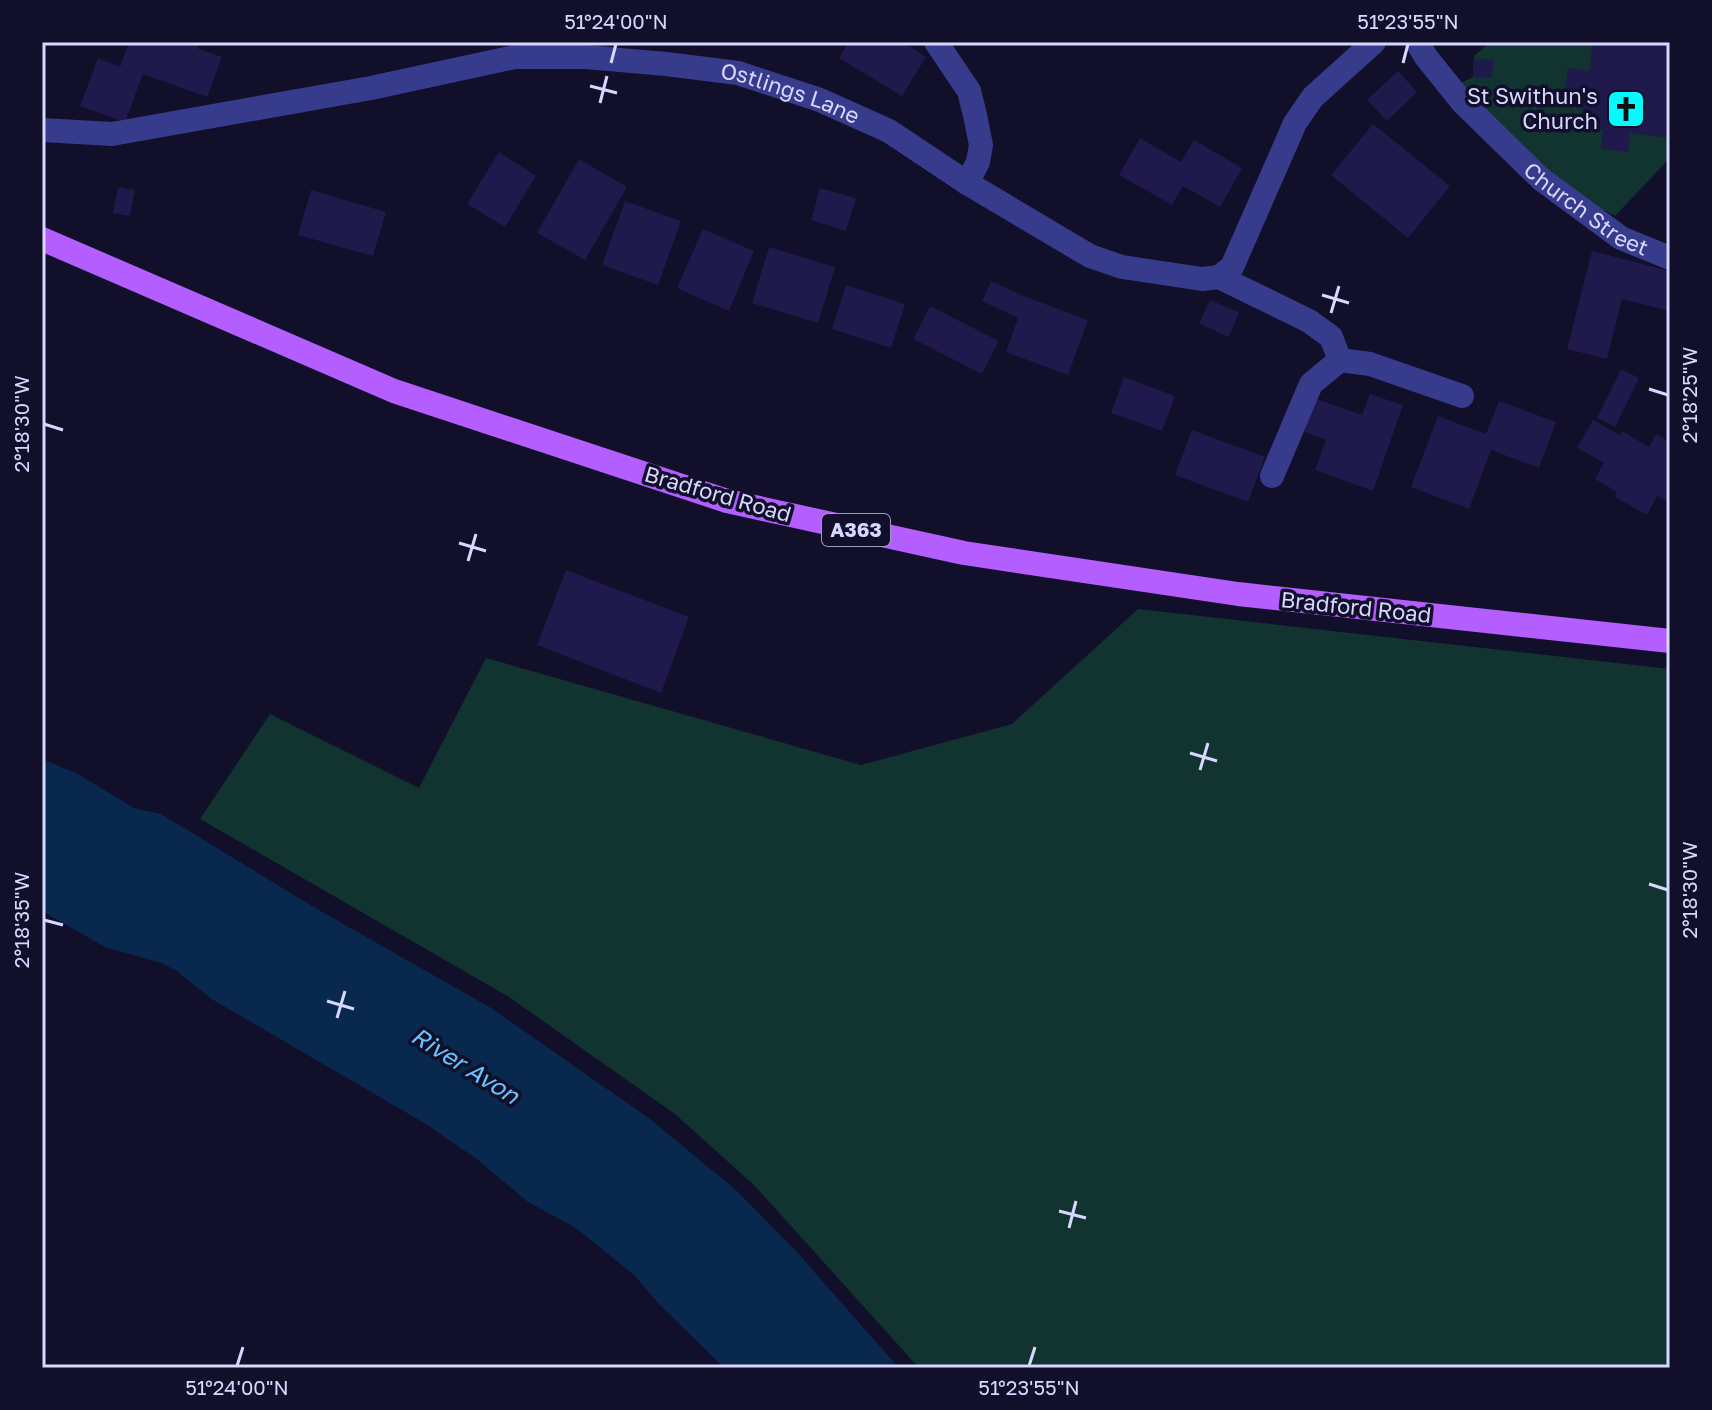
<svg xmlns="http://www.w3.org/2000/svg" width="1712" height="1410" font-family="'Golos Text',sans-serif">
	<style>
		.green { fill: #113430 }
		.water { fill: #09284e }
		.building { fill: #1f194c }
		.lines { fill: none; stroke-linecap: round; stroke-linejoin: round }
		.minor { stroke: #373b8b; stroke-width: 24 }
		.major { stroke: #b55eff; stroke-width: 24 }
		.ticks { fill: none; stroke: #d8d7ff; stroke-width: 3 }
		.labels { text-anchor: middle; stroke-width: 7; stroke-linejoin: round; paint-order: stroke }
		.shield { fill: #110f2a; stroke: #9c9bbf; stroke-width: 2 }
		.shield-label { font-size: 20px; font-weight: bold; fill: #d8d7ff }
		.street-label { font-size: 22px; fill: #d8d7ff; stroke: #110f2a }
		.poi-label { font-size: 22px; fill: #d8d7ff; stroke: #110f2a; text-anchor: end }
		.water-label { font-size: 24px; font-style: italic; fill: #65c5ff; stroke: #110f2a }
		.neatline { fill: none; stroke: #d8d7ff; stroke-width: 3 }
		.ticks-label { font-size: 20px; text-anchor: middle; fill: #d8d7ff }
	</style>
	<rect width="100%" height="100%" fill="#110f2a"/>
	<path class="green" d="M 1490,42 L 1670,42 L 1670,158 L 1615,216 L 1582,199 L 1517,150 L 1458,84 L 1473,77 L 1474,56 Z
		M 1138,609 L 1670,669 L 1670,1368 L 919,1368 L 755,1186 L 675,1114 L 509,997 L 200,819 L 270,714 L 419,788 L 486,658 L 861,765 L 1012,724 Z"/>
	<path class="water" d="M 42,759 L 78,774 L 134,808 L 161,814 L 317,909 L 491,1008 L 650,1119 L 736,1190 L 795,1250 L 899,1368 L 724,1368 L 659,1304 L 635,1276 L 576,1228 L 528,1202 L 478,1160 L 426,1124 L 210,998 L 177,971 L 161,963 L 105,947 L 42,911 Z"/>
	<path class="building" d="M 129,42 L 199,42 L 197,48 L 222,57 L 207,97 L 143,74 L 125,122 L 80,106 L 98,58 L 120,67 Z
		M 848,42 L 902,42 L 926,57 L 902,96 L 839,58 Z
		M 1593,42 L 1670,42 L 1670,138 L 1630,133 L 1628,152 L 1601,149 L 1603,130 L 1580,127 L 1584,90 L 1565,88 L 1568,68 L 1589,71 Z
		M 1475,59 L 1493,60 L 1492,78 L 1473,77 Z
		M 1398,71 L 1417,92 L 1387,121 L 1367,100 Z
		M 1373,124 L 1450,186 L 1408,238 L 1331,175 Z
		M 1140,138 L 1181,162 L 1194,140 L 1242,168 L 1220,207 L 1183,186 L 1172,205 L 1119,175 Z
		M 499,152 L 536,176 L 505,227 L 467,204 Z
		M 579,159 L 627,187 L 585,260 L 537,233 Z
		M 118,187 L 135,190 L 130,216 L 113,213 Z
		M 820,188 L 856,198 L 846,231 L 811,220 Z
		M 311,190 L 386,212 L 373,256 L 298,235 Z
		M 625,201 L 681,221 L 658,285 L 602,265 Z
		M 703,229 L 754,251 L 729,311 L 677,288 Z
		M 769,247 L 835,267 L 818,323 L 752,303 Z
		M 1592,251 L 1670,271 L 1670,311 L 1622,299 L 1607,359 L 1567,349 Z
		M 991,281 L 1026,297 L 1088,320 L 1068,375 L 1006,352 L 1018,318 L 982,301 Z
		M 846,285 L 905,304 L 891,348 L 832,329 Z
		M 1210,300 L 1239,312 L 1229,337 L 1199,324 Z
		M 930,306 L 999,341 L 982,374 L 913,339 Z
		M 1621,369 L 1639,378 L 1615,427 L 1597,418 Z
		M 1124,377 L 1175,396 L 1162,431 L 1111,413 Z
		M 1370,394 L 1403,405 L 1373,491 L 1315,470 L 1326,440 L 1304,432 L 1316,399 L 1362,415 Z
		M 1499,401 L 1556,422 L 1539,468 L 1491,450 L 1469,509 L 1411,487 L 1438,416 L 1486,434 Z
		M 1593,420 L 1620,435 L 1622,431 L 1649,447 L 1656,434 L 1670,442 L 1670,503 L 1657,496 L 1647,515 L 1615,497 L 1617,492 L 1595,479 L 1604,463 L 1577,448 Z
		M 1192,430 L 1265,457 L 1248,502 L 1175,475 Z
		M 566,570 L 689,617 L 661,693 L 537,645 Z"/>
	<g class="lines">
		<g class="minor">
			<path d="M 936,42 L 969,91 L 975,115 L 981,145 L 978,162 L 967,183"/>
			<path id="s1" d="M 1417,42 L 1426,57 L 1463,103 L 1541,179 L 1621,238 L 1670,258"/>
			<path id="s2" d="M 42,130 L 112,134 L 371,88 L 515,57 L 586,57 L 666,64 L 738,73 L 820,100 L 889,131 L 967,183 L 1090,256 L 1122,267 L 1202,279 L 1219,277 L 1232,267 L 1295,123 L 1313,97 L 1374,42"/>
			<path d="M 1219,277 L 1309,321 L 1331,337 L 1340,360 L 1370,364 L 1462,396"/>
			<path d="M 1272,476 L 1311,384 L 1340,360"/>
		</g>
		<path class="major" d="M 42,239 L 394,391 L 727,501 L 964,553 L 1238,594 L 1670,641"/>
	</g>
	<path class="ticks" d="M 611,63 L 616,44M 1403,63 L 1408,44M 590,86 L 617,93M 600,103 L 607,76M 1322,295 L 1349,303M 1331,313 L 1339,286M 1649,389 L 1668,395M 44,424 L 63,430M 459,543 L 486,551M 468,561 L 476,534M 1190,753 L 1217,761M 1200,770 L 1208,743M 1649,884 L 1668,890M 44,920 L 63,925M 327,1001 L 354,1009M 337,1018 L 345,991M 1059,1211 L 1086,1218M 1069,1228 L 1076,1201M 237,1366 L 243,1347M 1029,1366 L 1035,1347"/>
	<defs>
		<symbol id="church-square" viewBox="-11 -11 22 22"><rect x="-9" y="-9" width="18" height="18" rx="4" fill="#03fbff" stroke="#110f2a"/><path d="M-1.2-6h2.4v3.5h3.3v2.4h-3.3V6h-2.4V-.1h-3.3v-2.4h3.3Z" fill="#111"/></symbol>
	</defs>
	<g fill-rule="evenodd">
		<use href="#church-square" x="1604" y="87" width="44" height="44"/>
	</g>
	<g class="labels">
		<rect class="shield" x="822" y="514" width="68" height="32" rx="6"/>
		<g class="shield-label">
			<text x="856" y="537">A363</text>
		</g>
		<g class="street-label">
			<text dy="8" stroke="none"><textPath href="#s2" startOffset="760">Ostlings Lane</textPath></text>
			<text dy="8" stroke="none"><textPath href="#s1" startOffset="240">Church Street</textPath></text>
			<text transform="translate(718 494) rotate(16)" y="8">Bradford Road</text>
			<text transform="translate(1356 607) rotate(6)" y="8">Bradford Road</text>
		</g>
		<g class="poi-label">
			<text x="1598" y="104">St Swithun's<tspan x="1598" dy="25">Church</tspan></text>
		</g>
		<g class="water-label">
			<text transform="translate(465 1066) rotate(32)" y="8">River Avon</text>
		</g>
	</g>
	<rect width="1712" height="1410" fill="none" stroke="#110f2a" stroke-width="88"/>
	<rect x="44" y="44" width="1624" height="1322" class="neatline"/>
	<g class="ticks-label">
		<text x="616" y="29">51°24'00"N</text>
		<text x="1408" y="29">51°23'55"N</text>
		<text transform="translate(1690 395) rotate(-90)" y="7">2°18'25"W</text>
		<text transform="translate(22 424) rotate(-90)" y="7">2°18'30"W</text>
		<text transform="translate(1690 890) rotate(-90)" y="7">2°18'30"W</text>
		<text transform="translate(22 920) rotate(-90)" y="7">2°18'35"W</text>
		<text x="237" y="1395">51°24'00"N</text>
		<text x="1029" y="1395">51°23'55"N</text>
	</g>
</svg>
